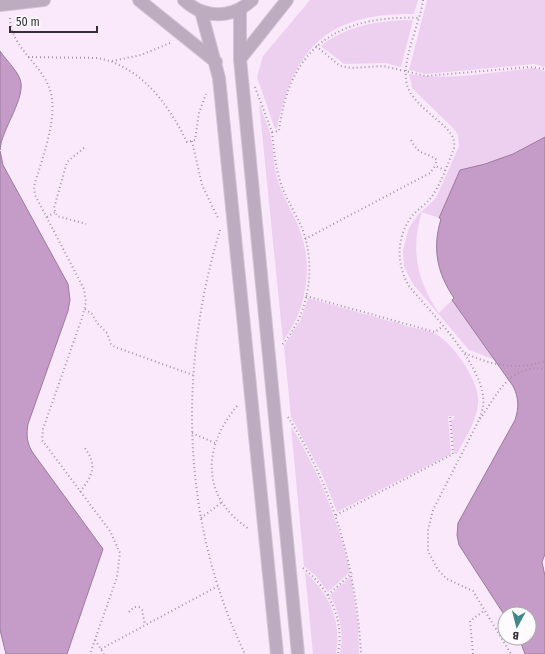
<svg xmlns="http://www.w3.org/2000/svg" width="545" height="654" font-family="'Fira Sans Condensed',sans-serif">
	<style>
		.green { fill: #edd0f0 }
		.water { fill: #c59bc8; stroke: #9a7b9c }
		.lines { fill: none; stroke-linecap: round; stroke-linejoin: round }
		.minor-casing { stroke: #d2c4d4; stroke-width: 14 }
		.path { stroke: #a296a3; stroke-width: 2; stroke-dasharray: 1 3; stroke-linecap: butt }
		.minor { stroke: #bdabbf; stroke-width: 12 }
	</style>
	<rect width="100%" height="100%" fill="#f9e9fb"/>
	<path class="green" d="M 310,0 L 418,0 L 414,14 C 328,13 295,46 277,128 L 275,129 L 257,77 L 263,56 Z
		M 427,0 L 545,0 L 545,67 L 534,64 L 426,74 L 409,70 Z
		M 402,20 L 413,20 L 401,67 L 385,63 L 344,64 L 321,46 C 344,27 373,22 402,20 Z
		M 534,68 L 545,71 L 545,137 L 513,154 L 485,164 L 460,170 L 439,218 L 422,212 C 410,248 417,282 439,313 L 452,300 L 495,360 L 469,350 L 413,284 L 404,267 L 403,250 L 409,228 L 417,216 L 436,198 L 459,146 L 458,135 L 455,130 L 416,92 L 412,87 L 409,74 C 450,81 493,72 534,68 Z
		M 259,103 C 263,115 269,127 271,138 C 274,151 273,164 277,178 C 282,195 292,211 299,228 C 314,264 307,310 283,341 Z
		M 308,298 L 393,322 C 400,322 403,326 410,327 C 419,329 431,330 439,336 C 456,348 480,382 478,403 C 477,421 465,438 457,454 L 454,453 L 451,420 L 454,419 L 454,416 L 448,416 L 451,454 L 337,512 L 322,474 L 291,417 L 284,346 L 300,321 Z
		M 291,426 C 319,472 338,520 350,572 L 328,592 L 316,576 L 304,566 Z
		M 305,572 C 329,593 342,621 336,654 L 313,654 Z
		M 351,576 L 358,626 L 359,654 L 340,654 C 344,633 340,614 330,595 Z"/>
	<path class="water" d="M 0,51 C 6,60 16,69 20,79 C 27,97 1,130 0,150 Z
		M 545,137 L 545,554 L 542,562 L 545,576 L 545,654 L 525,654 L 519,638 L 529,638 L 529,614 L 505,614 L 505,616 L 459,545 L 457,535 L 458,523 L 515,420 C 519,408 519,398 513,386 L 452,300 L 454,298 C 437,273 432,248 441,219 L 439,218 L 460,170 L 485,164 L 513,154 Z
		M 0,151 L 3,165 L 68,284 L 70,300 L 68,311 L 28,424 C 26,435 27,444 33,453 L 103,549 L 67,654 L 6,654 L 0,630 Z"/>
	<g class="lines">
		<defs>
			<path id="minor" d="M 139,0 L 216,62
				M 184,0 C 204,19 232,19 252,0
				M 0,5 L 44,0
				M 240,9 L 240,59 L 298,654
				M 201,11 L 219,78 L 277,654
				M 240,59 L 287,0"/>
		</defs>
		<use href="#minor" class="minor-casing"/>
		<path class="path" d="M 423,0 C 420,27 394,72 412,95 C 421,108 436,118 447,129 C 453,136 455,140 454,149 C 447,165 441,185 430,199 C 425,205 417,210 412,216 C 396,237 396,264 409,286 C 431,313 489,370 483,407 C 482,412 480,417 478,422 L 433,510 L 428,530 L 428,551 L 438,570 L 447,579 L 473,591 L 511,654
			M 10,18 C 11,47 39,62 49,87 C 60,114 42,159 34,186 L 35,195 L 84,289 L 86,302 L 82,318 L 43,429 L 42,440 L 110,531 L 120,553 L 117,577 L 90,654
			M 316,46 L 340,66 L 351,68 L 383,66 L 426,76 L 529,67 L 545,69
			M 28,57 L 98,58 C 142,67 168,104 187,142 L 195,140 L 199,113 L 206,94
			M 112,61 L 141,55 L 170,43
			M 255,87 L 272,132 L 279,131 C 289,48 337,15 418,18
			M 272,132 C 274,149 275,165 280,181 C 285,197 295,212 302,228 C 317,267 309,315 281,346
			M 411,140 C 421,158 424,150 437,160 L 435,166
			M 192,141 L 202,185 L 218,218
			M 84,148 L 67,162 L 54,208 L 57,216 L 86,224
			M 47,217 L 55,212
			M 220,230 C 178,369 181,522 245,654
			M 305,239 L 430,173 L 435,166 L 445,170
			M 306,296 L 435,332 L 443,326
			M 85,309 L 92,314 L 97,323 L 107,333 L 111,344 L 115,347 L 193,375
			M 465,353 C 490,365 518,371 545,361
			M 237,406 C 202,448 201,497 249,529
			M 288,417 C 334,489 356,568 361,654
			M 480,419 C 497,395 509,364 545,369
			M 192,433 L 215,443
			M 80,492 C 93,475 98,465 84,447
			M 336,515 L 453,454 L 450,417
			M 201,518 L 221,503
			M 303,568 C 329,588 345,620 338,654
			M 328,595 L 352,573
			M 129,612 L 134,607 L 139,607 L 142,610 L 145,625
			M 95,640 L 104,654
			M 101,649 L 218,586
			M 473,654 L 470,621 L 485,610"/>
		<use href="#minor" class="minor"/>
	</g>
	<g transform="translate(517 626) rotate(187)"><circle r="19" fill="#fefbfe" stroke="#aeaaae"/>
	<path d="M0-3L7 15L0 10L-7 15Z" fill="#408887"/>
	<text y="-6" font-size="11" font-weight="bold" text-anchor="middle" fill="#363036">B</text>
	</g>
	<path d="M10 26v6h87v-6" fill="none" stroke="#363036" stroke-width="2"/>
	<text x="16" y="26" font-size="12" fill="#363036" stroke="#fefbfe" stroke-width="3" paint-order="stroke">50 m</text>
</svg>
